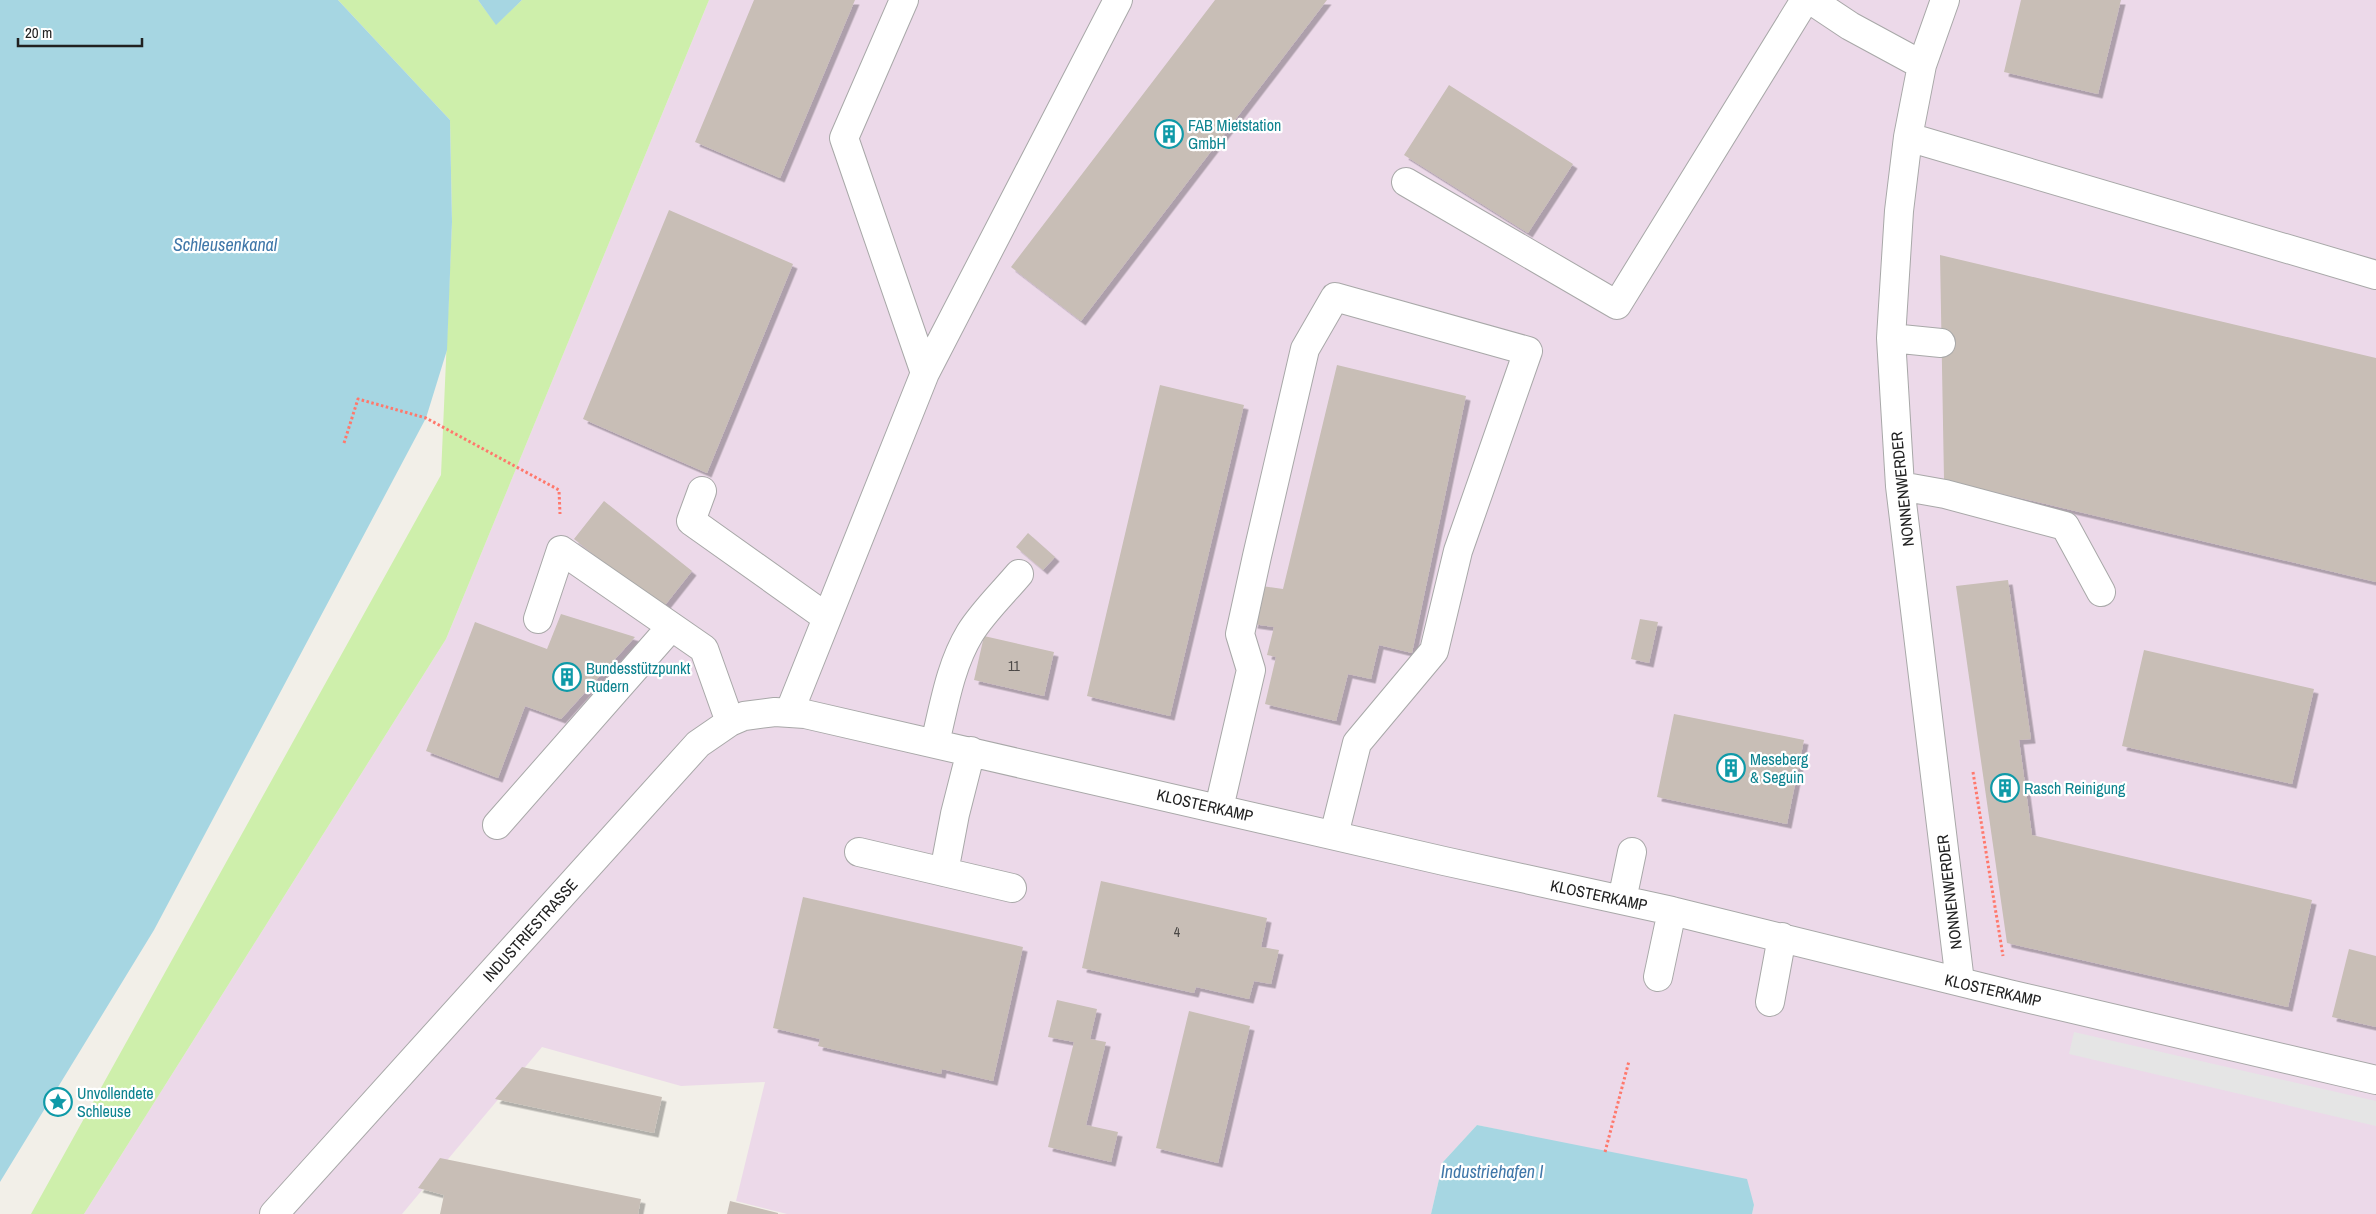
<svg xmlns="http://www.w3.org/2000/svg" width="2376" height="1214" font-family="'Archivo Narrow',sans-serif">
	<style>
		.industrial { fill: #ecd9e9 }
		.grass { fill: #ceefab }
		.parking { fill: #e5e5e5 }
		.water { fill: #a6d6e2 }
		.building { fill: #c8beb6; filter: url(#shadow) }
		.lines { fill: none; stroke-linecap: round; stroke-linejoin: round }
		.minor-casing { stroke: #a8a8a8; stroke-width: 30 }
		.path { stroke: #ff786c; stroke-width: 3; stroke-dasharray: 2.5 2.5; stroke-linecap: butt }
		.minor { stroke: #fff; stroke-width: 28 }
		.labels { text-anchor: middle; stroke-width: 4.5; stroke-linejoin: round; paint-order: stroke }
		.number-label { font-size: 14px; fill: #4b4846 }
		.culture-label { font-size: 16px; fill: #0d838f; stroke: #fff; text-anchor: start }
		.street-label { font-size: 16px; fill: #212121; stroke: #fff }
		.water-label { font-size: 18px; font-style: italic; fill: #4077a9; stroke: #fff }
	</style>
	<defs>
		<filter id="shadow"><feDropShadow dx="4.5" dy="4.5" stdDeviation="0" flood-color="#0004"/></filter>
	</defs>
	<rect width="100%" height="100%" fill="#f2efe8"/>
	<path class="industrial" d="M 709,0 L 2376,0 L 2376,1214 L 1752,1214 L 1754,1205 L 1605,1152 L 1477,1125 L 1443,1162 L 1431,1214 L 787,1214 L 736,1201 L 765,1082 L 681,1086 L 542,1047 L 402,1214 L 84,1214 L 446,639 Z"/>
	<path class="grass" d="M 338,0 L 478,0 L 496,24 L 522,0 L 709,0 L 446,639 L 84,1214 L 31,1214 L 441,475 L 452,222 L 450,120 Z"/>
	<path class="parking" d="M 2074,1032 L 2376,1101 L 2376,1126 L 2069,1054 Z"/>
	<path class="water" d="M 0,0 L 338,0 L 450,120 L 452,222 L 447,350 L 426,418 L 154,930 L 0,1182 Z
		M 478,0 L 522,0 L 496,25 Z
		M 1477,1125 L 1747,1179 L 1754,1205 L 1752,1214 L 1431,1214 L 1443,1162 Z"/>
	<path class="building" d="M 754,0 L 855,0 L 780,178 L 695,142 Z
		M 1215,0 L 1327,0 L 1081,321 L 1011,267 Z
		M 2021,0 L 2121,0 L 2098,94 L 2004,72 Z
		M 1449,85 L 1573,164 L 1528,233 L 1404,155 Z
		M 669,210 L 793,264 L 707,473 L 583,419 Z
		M 1940,255 L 2376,358 L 2376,582 L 1944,480 Z
		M 1337,365 L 1466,396 L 1412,653 L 1379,645 L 1371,679 L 1348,674 L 1336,721 L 1265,704 L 1276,657 L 1267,655 L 1274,627 L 1253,624 L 1262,586 L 1283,589 Z
		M 1160,385 L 1244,405 L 1170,716 L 1087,696 Z
		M 604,501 L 692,571 L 662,609 L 574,539 Z
		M 1028,533 L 1055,557 L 1043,570 L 1016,547 Z
		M 2008,580 L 2031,739 L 2019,740 L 2032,835 L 2312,900 L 2288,1007 L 2007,943 L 1956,586 Z
		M 561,614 L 635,637 L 561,719 L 525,706 L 498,778 L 426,751 L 475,622 L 547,649 Z
		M 1640,619 L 1658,622 L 1649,663 L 1631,659 Z
		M 984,636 L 1054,652 L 1044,696 L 974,680 Z
		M 2144,650 L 2314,689 L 2292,784 L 2122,746 Z
		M 1674,714 L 1804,740 L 1787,824 L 1657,797 Z
		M 1101,881 L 1267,918 L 1261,947 L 1279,950 L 1271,984 L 1254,981 L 1249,999 L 1196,987 L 1194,993 L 1082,968 Z
		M 803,897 L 1023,947 L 993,1081 L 942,1069 L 941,1074 L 818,1046 L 820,1039 L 773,1028 Z
		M 2349,949 L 2376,956 L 2376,1027 L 2332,1017 Z
		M 1057,1000 L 1097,1009 L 1090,1039 L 1106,1042 L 1086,1125 L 1118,1132 L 1111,1162 L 1048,1147 L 1074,1042 L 1048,1037 Z
		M 1189,1011 L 1250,1026 L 1218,1163 L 1156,1148 Z
		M 522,1067 L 662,1097 L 654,1133 L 495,1099 Z
		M 440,1158 L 641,1199 L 638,1214 L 440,1214 L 444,1195 L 418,1188 Z
		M 730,1201 L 778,1213 L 778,1214 L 727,1214 Z"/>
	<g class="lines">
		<defs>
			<path id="minor" d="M 904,0 L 844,138 L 925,373
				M 1811,0 L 1850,26 L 1922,65
				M 1945,0 L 1922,65 L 1908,137 L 1899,211 L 1891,338 L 1900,486 L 1960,982
				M 1908,137 L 2376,275
				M 1406,182 L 1617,305 L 1805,0
				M 1891,338 L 1941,343
				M 1900,486 L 1945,494 L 2065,526 L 2101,592
				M 702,491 L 691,521 L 826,617
				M 538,619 L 561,550 L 704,649 L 730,722
				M 789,713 L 925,373 L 1118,0
				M 935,743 C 944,706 950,666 970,633 C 983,612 1003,593 1019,574
				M 1219,808 L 1251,670 L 1240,634 L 1257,556 L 1305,349 L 1335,297 L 1528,351 L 1458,551 L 1434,651 L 1357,743 L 1334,835
				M 497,825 L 671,627
				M 859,852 L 1012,888
				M 944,872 L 955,814 L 971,751
				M 1622,900 L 1632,852
				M 1658,977 L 1672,911
				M 1770,1002 L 1782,937
				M 274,1214 L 698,744 L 730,722 L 744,716 L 775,712 L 805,714 L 1444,861 L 1672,911 L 2009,994 L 2376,1080"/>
		</defs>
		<use href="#minor" class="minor-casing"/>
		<path class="path" d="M 344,443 L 358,399 L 426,418 L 559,490 L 560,514
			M 1973,772 L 2003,956
			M 1605,1152 L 1629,1061"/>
		<use href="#minor" class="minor"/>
	</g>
	<defs>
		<symbol id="building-ring" viewBox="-11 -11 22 22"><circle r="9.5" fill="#fff" stroke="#0f9aa8" stroke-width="1.5"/><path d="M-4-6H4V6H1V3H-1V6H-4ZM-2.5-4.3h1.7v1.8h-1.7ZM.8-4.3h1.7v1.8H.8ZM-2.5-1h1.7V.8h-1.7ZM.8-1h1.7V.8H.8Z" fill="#0f9aa8"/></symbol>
		<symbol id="sight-ring" viewBox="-11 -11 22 22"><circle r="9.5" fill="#fff" stroke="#0f9aa8" stroke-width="1.5"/><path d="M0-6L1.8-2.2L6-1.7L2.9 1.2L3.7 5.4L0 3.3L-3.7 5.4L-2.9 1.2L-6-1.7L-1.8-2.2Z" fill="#0f9aa8"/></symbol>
	</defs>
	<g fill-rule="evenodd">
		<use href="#building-ring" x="1153" y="118" width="32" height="32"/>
		<use href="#building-ring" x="551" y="661" width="32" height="32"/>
		<use href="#building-ring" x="1715" y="752" width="32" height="32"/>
		<use href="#building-ring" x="1989" y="772" width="32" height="32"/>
		<use href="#sight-ring" x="42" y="1086" width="32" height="32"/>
	</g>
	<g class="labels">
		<g class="number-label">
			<text x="1014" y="671">11</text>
			<text x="1177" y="937">4</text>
		</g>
		<g class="culture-label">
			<text x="1188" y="131">FAB Mietstation<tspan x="1188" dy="18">GmbH</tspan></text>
			<text x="586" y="674">Bundesstützpunkt<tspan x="586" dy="18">Rudern</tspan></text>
			<text x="1750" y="765">Meseberg<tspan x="1750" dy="18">&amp; Seguin</tspan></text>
			<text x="2024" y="794">Rasch Reinigung</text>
			<text x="77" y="1099">Unvollendete<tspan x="77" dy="18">Schleuse</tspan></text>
		</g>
		<g class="street-label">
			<text transform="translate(1902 489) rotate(-96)" y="6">NONNENWERDER</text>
			<text transform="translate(1205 805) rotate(13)" y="6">KLOSTERKAMP</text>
			<text transform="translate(1949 892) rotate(-97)" y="6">NONNENWERDER</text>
			<text transform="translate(1599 895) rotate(12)" y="6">KLOSTERKAMP</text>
			<text transform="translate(530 930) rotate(-48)" y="6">INDUSTRIESTRASSE</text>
			<text transform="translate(1993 990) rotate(13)" y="6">KLOSTERKAMP</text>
		</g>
		<g class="water-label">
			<text x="225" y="251">Schleusenkanal</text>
			<text x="1492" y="1178">Industriehafen I</text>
		</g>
	</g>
	<path d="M18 38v8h124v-8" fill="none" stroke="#212121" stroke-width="2.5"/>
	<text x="25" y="38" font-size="15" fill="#212121" stroke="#ffffff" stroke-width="4" paint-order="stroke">20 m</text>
</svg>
